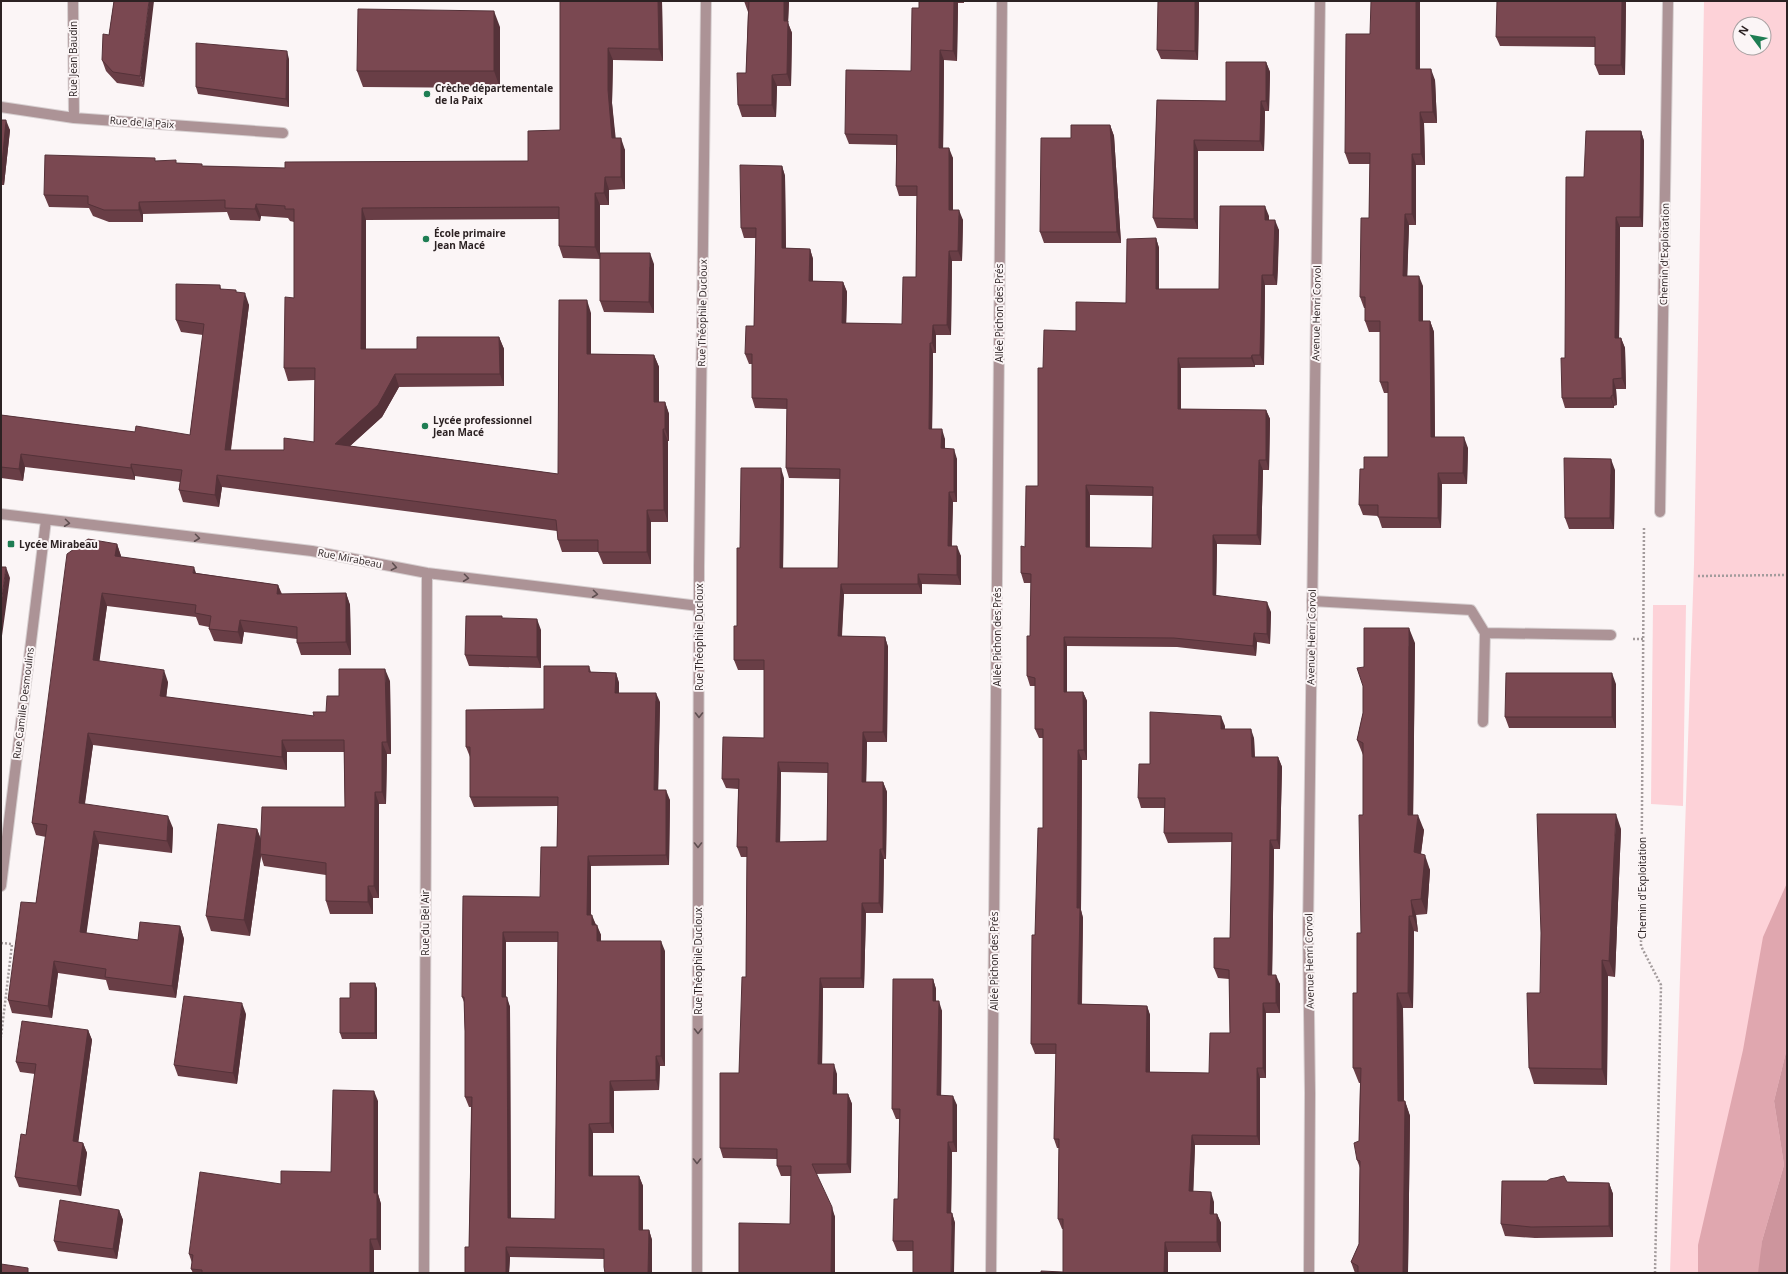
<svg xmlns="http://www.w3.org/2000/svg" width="1788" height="1274" font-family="'Open Sans',sans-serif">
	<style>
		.green { fill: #fdd2d8; fill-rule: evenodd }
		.forest { fill: #e0a7af }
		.water { fill: #cd959d }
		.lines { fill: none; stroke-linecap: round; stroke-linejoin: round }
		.service-casing { stroke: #d6cfd0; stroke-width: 12 }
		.minor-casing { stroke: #d6cfd0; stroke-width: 12 }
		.path { stroke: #a39b9c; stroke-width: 2.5; stroke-dasharray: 2 2; stroke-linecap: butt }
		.service { stroke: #ac9396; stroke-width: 10 }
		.minor { stroke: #ac9396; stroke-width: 10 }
		.wall { fill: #693e46; fill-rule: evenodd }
		.shaded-wall { fill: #553239 }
		.building { fill: #7a4851; stroke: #553239; fill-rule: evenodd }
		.oneway { stroke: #5f4f51 }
		.poi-dot { fill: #1e7d53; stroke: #fbf5f6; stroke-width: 1.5 }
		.labels { text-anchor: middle; stroke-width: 4; stroke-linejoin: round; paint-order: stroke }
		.street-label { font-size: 10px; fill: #2c2223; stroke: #fbf5f6 }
		.poi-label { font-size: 10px; font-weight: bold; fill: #2c2223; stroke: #fbf5f6; text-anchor: start }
	</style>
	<rect width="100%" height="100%" fill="#fbf5f6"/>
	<path class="green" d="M 1704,1 L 1787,1 L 1787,1273 L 1670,1273 L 1694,564 ZM 1740,24 L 1764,24 L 1764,48 L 1740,48 Z
		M 1653,605 L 1686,605 L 1683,806 L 1651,804 Z"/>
	<path class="forest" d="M 1787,883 L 1787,1048 L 1774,1101 L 1784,1165 L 1762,1241 L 1760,1273 L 1698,1273 L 1698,1245 L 1743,1050 L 1763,937 Z"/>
	<path class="water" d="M 1787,1048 L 1787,1273 L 1758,1273 L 1762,1241 L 1784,1165 L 1774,1101 Z"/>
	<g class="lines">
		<defs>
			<path id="service" d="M 1312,601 L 1471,610 L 1485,633 L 1483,722
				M 1485,633 L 1611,635"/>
			<path id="minor" d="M 73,1 L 74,118
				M 1,107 L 74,118 L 283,133
				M 1660,512 L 1668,1
				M 1,514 L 312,551 L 427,573 L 699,606
				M 1,886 L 46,520
				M 424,1273 L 427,573
				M 697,1273 L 699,567 L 706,1
				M 991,1273 L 1002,1
				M 1309,1273 L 1310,1093 L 1308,931 L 1320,1"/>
		</defs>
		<use href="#service" class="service-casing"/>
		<use href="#minor" class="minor-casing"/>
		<path class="path" d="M 1644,528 L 1641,946 L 1661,985 L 1655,1273
			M 1698,576 L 1787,575
			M 1633,639 L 1643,639
			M 1,943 L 12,944 L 1,1037"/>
		<use href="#service" class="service"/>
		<use href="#minor" class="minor"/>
	</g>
	<path class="wall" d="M 114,1 L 144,87 L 117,83 L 106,71 L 102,60 L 109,35 Z
		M 560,1 L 662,1 L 663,61 L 613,60 L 612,103 L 615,138 L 625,150 L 625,189 L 609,190 L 609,205 L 600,205 L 600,259 L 563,258 L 559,246 L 559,219 L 366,220 L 366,349 L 417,349 L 499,337 L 504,349 L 504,386 L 399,387 L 382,417 L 350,446 L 558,474 L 591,313 L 591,354 L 654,355 L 659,367 L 659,402 L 665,402 L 669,414 L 669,441 L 668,441 L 668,522 L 651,522 L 651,564 L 603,564 L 598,552 L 562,552 L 558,540 L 557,531 L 222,487 L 219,507 L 183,502 L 179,490 L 180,482 L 135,476 L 135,480 L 25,467 L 23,481 L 1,478 L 1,415 L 135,432 L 190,435 L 203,335 L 181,332 L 176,320 L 220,285 L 221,289 L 237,292 L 249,305 L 231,450 L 284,450 L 314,442 L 315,380 L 288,381 L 284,368 L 294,298 L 294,222 L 290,221 L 288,218 L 261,216 L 260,221 L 230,220 L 227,212 L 143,214 L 143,222 L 109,222 L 93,216 L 89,208 L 49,207 L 44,195 L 156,161 L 177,163 L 202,164 L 202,166 L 285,168 L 528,161 L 560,130 Z
		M 744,1 L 789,1 L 788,23 L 792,33 L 791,86 L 777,86 L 776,117 L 742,117 L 738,105 L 746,73 L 748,12 Z
		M 919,1 L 964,1 L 964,3 L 958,3 L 957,61 L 944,60 L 943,148 L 953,158 L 953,210 L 963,220 L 962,261 L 952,261 L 951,335 L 936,335 L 936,353 L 933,353 L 932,429 L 945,439 L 945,448 L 957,459 L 957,502 L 953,502 L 952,546 L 961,556 L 961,585 L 922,584 L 922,594 L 844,594 L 842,636 L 885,637 L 888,647 L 887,742 L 867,742 L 866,782 L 883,782 L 887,792 L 886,859 L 884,859 L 883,913 L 866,913 L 864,988 L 823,988 L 822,1064 L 837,1074 L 837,1094 L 848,1094 L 852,1104 L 851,1173 L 816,1174 L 835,1217 L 835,1273 L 739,1273 L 790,1224 L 791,1176 L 781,1176 L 777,1166 L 777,1159 L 723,1158 L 720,1148 L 739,1073 L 746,977 L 747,857 L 741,857 L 737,847 L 738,789 L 726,788 L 722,779 L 764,738 L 764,670 L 738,670 L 734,660 L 737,626 L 740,548 L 784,478 L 783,568 L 838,568 L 840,479 L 789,478 L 786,468 L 787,409 L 755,408 L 752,398 L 752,364 L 749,364 L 745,354 L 754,326 L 756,238 L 744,238 L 741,228 L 782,166 L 785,176 L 786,248 L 810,249 L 813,259 L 813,281 L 843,282 L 847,292 L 846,323 L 902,324 L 916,277 L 917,196 L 899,196 L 896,186 L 896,145 L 849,144 L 845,134 L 911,71 L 919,8 ZM 781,772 L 828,773 L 827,841 L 780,842 Z
		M 1199,1 L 1198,60 L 1161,59 L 1157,50 Z
		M 1626,1 L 1625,75 L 1599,75 L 1595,65 L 1595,47 L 1500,46 L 1496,37 Z
		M 500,27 L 500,88 L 363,87 L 357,71 Z
		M 1370,34 L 1435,80 L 1437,123 L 1424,123 L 1425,165 L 1416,165 L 1416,225 L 1409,225 L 1407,276 L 1423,286 L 1423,321 L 1430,321 L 1434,332 L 1435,437 L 1468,448 L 1467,484 L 1442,484 L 1441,528 L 1382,528 L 1378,516 L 1363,515 L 1359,505 L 1364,469 L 1388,457 L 1388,393 L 1384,393 L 1380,382 L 1380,332 L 1369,332 L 1365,321 L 1365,308 L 1364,308 L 1360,297 L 1369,218 L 1370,164 L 1349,164 L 1345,153 Z
		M 289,59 L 289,107 L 198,94 L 196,87 Z
		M 1266,62 L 1270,72 L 1269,111 L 1265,111 L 1264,151 L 1198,151 L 1198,229 L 1157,228 L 1153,218 L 1157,100 L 1226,101 Z
		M 1,120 L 10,130 L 4,185 L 1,185 Z
		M 1110,125 L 1114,136 L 1121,243 L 1044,243 L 1040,232 L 1071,138 Z
		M 1641,131 L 1644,141 L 1643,227 L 1620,227 L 1619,338 L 1621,338 L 1625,348 L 1626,389 L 1616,389 L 1617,405 L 1614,406 L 1614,408 L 1565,408 L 1562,398 L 1584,177 Z
		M 1269,216 L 1269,220 L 1279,230 L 1278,269 L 1277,285 L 1265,285 L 1264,365 L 1255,365 L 1255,367 L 1181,368 L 1181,409 L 1266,410 L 1270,419 L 1269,470 L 1263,470 L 1261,545 L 1217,544 L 1216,596 L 1271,612 L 1270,644 L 1257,642 L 1256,656 L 1177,647 L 1067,646 L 1067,692 L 1083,692 L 1087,701 L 1087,760 L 1082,760 L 1081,910 L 1083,918 L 1082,1004 L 1147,1006 L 1150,1015 L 1150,1072 L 1209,1073 L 1230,1033 L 1229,979 L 1218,978 L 1214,968 L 1230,938 L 1232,842 L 1168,843 L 1164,833 L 1165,808 L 1141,808 L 1138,798 L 1150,764 L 1225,726 L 1225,729 L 1254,738 L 1255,757 L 1278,757 L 1282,767 L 1280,849 L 1274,849 L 1272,975 L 1280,984 L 1280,1013 L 1266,1013 L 1266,1078 L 1260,1078 L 1260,1145 L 1195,1145 L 1193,1192 L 1214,1202 L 1214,1214 L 1217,1214 L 1221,1223 L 1221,1252 L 1168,1252 L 1168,1273 L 1041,1273 L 1063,1272 L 1063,1229 L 1062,1229 L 1058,1219 L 1059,1148 L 1057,1148 L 1054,1139 L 1056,1054 L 1035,1054 L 1031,1044 L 1035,935 L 1043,828 L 1043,738 L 1039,738 L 1035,729 L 1035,686 L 1030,686 L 1027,676 L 1030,636 L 1031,583 L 1024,583 L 1021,573 L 1025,547 L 1038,486 L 1043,368 L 1076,331 L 1126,303 L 1156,238 L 1159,248 L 1159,289 L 1219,289 ZM 1090,495 L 1153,496 L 1152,548 L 1090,547 Z
		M 654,264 L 654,313 L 604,312 L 600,301 Z
		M 1615,470 L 1614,529 L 1569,529 L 1565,518 Z
		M 117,544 L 121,556 L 121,557 L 196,573 L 278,585 L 282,594 L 346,593 L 350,605 L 351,655 L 301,655 L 297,643 L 297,639 L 244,632 L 242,644 L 214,641 L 209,629 L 209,627 L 199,625 L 196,617 L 107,606 L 99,661 L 168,682 L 166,697 L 314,716 L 326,712 L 339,696 L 390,681 L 391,754 L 387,754 L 386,804 L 379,804 L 379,898 L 373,898 L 373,914 L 330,914 L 326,901 L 326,875 L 264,866 L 261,856 L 250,936 L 211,931 L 206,916 L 257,829 L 261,839 L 345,807 L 344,752 L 287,752 L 287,770 L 93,745 L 85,804 L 173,828 L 172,853 L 99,844 L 86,933 L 138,940 L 180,926 L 184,939 L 176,998 L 109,990 L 106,980 L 58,973 L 52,1018 L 12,1013 L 8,1000 L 36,903 L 46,837 L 36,835 L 32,823 Z
		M 502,616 L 502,618 L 541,630 L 541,668 L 469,666 L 465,655 Z
		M 1415,643 L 1413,815 L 1424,830 L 1421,854 L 1430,870 L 1427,914 L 1416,915 L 1418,932 L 1414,931 L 1413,1008 L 1403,1008 L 1404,1101 L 1405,1101 L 1410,1116 L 1408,1273 L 1355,1273 L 1351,1262 L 1359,1244 L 1360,1168 L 1357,1160 L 1359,1141 L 1360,1083 L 1359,1083 L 1353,1068 L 1357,993 L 1361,933 L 1363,815 L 1363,755 L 1357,740 L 1363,713 L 1364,667 Z
		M 589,666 L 591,672 L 616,673 L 619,683 L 619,693 L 660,702 L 658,790 L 670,800 L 669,865 L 591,866 L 591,915 L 601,935 L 601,941 L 665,951 L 665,1066 L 660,1066 L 659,1090 L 614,1091 L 614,1133 L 593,1133 L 593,1176 L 639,1176 L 643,1186 L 643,1230 L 649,1230 L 652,1240 L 652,1273 L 605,1273 L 604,1259 L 510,1257 L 509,1273 L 465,1273 L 469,1247 L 471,1107 L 469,1107 L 465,1097 L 465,1031 L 464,1002 L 462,997 L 463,896 L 540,897 L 557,847 L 558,806 L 474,807 L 470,797 L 470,757 L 466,747 L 544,709 ZM 506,942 L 558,942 L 555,1219 L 511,1218 L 510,1007 L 506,997 Z
		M 1616,684 L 1616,728 L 1509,728 L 1505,717 Z
		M 1621,829 L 1615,977 L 1608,976 L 1607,1085 L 1534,1084 L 1529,1068 L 1540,993 Z
		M 933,979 L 936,989 L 936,1001 L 942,1011 L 941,1096 L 957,1105 L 957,1152 L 952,1152 L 951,1213 L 952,1213 L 955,1223 L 913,1251 L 897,1251 L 893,1241 L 898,1199 L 899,1119 L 896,1119 L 892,1109 Z
		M 375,983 L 377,989 L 377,1039 L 342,1039 L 340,1033 L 350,998 Z
		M 246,1014 L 237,1084 L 178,1076 L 174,1065 Z
		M 88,1030 L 92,1040 L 78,1142 L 83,1143 L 87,1153 L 81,1196 L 19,1187 L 15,1177 L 26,1135 L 35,1074 L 20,1072 L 16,1062 Z
		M 378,1101 L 378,1194 L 381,1204 L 381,1250 L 374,1250 L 374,1273 L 193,1273 L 191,1269 L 192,1263 L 189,1254 L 281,1184 L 331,1172 Z
		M 1567,1182 L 1609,1183 L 1613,1194 L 1613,1237 L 1535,1238 L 1505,1236 L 1501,1224 Z
		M 119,1210 L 123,1220 L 117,1259 L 58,1251 L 54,1241 Z"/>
	<path class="shaded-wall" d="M 149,1 L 154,1 L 144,87 L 140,76 Z
		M 658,1 L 662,1 L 663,61 L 659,49 Z
		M 784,1 L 789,1 L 788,23 L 792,33 L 791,86 L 787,74 L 784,21 Z
		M 954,1 L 957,1 L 958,3 L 957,61 L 953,51 Z
		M 1195,1 L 1199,1 L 1198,60 L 1195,51 Z
		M 1416,1 L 1420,1 L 1420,79 L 1416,69 Z
		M 1622,1 L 1626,1 L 1625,75 L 1621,65 Z
		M 494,11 L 500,27 L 500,88 L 494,71 Z
		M 608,48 L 613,60 L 612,103 L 617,150 L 612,138 L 608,90 Z
		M 940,50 L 944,60 L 943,158 L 939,148 Z
		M 287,51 L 289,59 L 289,107 L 286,99 Z
		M 1266,62 L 1270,72 L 1269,111 L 1266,101 Z
		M 1431,69 L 1435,80 L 1437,123 L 1433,112 Z
		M 772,75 L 777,86 L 776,117 L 772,105 Z
		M 1261,101 L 1265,111 L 1264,151 L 1260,141 Z
		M 1420,112 L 1424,123 L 1425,165 L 1421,154 Z
		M 6,120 L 10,130 L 4,185 L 1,176 Z
		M 1110,125 L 1114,136 L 1121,243 L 1117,232 Z
		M 1641,131 L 1644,141 L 1643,227 L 1640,217 Z
		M 621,138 L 625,150 L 625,189 L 621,177 Z
		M 1194,140 L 1198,151 L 1198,229 L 1194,219 Z
		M 949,148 L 953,158 L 953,220 L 949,210 Z
		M 1412,154 L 1416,165 L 1416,225 L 1412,214 Z
		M 782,166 L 785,176 L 786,258 L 782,248 Z
		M 605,177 L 609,190 L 609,205 L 604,193 Z
		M 595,193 L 600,205 L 600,259 L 595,247 Z
		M 139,202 L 143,214 L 143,222 L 139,210 Z
		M 256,204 L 261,216 L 260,221 L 255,209 Z
		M 1265,206 L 1269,216 L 1269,230 L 1265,220 Z
		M 362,208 L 366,220 L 366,361 L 361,349 Z
		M 959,210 L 963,220 L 962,261 L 958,251 Z
		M 1405,214 L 1409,225 L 1407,286 L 1403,276 Z
		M 1616,217 L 1620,227 L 1619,348 L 1615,338 Z
		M 1275,220 L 1279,230 L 1277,285 L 1273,275 Z
		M 1156,238 L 1159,248 L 1159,298 L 1156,289 Z
		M 810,249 L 813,259 L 813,291 L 809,281 Z
		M 949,251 L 952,261 L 951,335 L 947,325 Z
		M 650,253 L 654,264 L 654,313 L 649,302 Z
		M 1262,275 L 1265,285 L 1264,365 L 1260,355 Z
		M 1419,276 L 1423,286 L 1423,332 L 1419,321 Z
		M 843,282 L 847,292 L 846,332 L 842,323 Z
		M 245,293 L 249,305 L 229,462 L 225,450 Z
		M 587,300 L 591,313 L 591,366 L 587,354 Z
		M 1430,321 L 1434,332 L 1435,448 L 1431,437 Z
		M 933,325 L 936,335 L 936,353 L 932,343 Z
		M 499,337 L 504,349 L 504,386 L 500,374 Z
		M 1621,338 L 1625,348 L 1626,389 L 1622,378 Z
		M 930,343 L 933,353 L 932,439 L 929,429 Z
		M 654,355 L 659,367 L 659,414 L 654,402 Z
		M 1252,355 L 1255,365 L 1255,367 L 1251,358 Z
		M 1178,358 L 1181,368 L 1181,418 L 1178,409 Z
		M 395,374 L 399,387 L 382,417 L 339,456 L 335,444 Z
		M 1613,379 L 1616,389 L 1617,405 L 1613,395 Z
		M 1611,396 L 1614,406 L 1614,408 L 1611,398 Z
		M 665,402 L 669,414 L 669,441 L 665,429 Z
		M 1266,410 L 1270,419 L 1269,470 L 1266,460 Z
		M 663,429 L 668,441 L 668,522 L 664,510 Z
		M 942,429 L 945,439 L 945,458 L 941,448 Z
		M 1464,437 L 1468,448 L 1467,484 L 1463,473 Z
		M 954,449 L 957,459 L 957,502 L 954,492 Z
		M 21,454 L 25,467 L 23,481 L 19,469 Z
		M 1611,459 L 1615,470 L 1614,529 L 1610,518 Z
		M 1259,460 L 1263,470 L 1261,545 L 1257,535 Z
		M 131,464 L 135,476 L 135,480 L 131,468 Z
		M 781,468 L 784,478 L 783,577 L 780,568 Z
		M 1438,473 L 1442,484 L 1441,528 L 1438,518 Z
		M 217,475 L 222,487 L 219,507 L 215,495 Z
		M 1086,485 L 1090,495 L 1089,557 L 1086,547 Z
		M 949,492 L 953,502 L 951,556 L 948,546 Z
		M 647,510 L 651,522 L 651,564 L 647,552 Z
		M 1213,535 L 1217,544 L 1216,605 L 1213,595 Z
		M 117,544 L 121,556 L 119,568 L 115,556 Z
		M 957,546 L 961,556 L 961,585 L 957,575 Z
		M 6,567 L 10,578 L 1,643 L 1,605 Z
		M 194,567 L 198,579 L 193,573 Z
		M 918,574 L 922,584 L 922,594 L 918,584 Z
		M 841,584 L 844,594 L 841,646 L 838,636 Z
		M 278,585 L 282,597 L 277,594 Z
		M 102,593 L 107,606 L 98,672 L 93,660 Z
		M 346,593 L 350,605 L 351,655 L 346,642 Z
		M 1267,602 L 1271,612 L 1270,644 L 1267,634 Z
		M 537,619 L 541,630 L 541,668 L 537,657 Z
		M 240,620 L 244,632 L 242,644 L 238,632 Z
		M 1409,628 L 1415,643 L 1413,830 L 1408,815 Z
		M 1254,633 L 1257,642 L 1256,656 L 1253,646 Z
		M 885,637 L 888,647 L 887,742 L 883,732 Z
		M 1064,637 L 1067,646 L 1067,701 L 1064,692 Z
		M 385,669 L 390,681 L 391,754 L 387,742 Z
		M 164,670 L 168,682 L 165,708 L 160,696 Z
		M 616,673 L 619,683 L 619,703 L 615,693 Z
		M 1612,673 L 1616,684 L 1616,728 L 1612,717 Z
		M 1083,692 L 1087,701 L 1087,760 L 1084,750 Z
		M 656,693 L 660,702 L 658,800 L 654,790 Z
		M 1221,716 L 1225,726 L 1224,739 L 1221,729 Z
		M 1251,729 L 1254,738 L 1255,767 L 1252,757 Z
		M 863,732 L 867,742 L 866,792 L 862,782 Z
		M 88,733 L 93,745 L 83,815 L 79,803 Z
		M 282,740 L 287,752 L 287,770 L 282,757 Z
		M 382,742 L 387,754 L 386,804 L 382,792 Z
		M 1078,750 L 1082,760 L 1081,910 L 1083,918 L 1081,1014 L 1078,1004 L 1077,908 Z
		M 1278,757 L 1282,767 L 1280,849 L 1277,840 Z
		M 778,762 L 781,772 L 780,852 L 776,842 Z
		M 883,782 L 887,792 L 886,859 L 883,849 Z
		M 666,790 L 670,800 L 669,865 L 666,855 Z
		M 375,792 L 379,804 L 379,898 L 374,886 Z
		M 1616,814 L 1621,829 L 1615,977 L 1609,961 Z
		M 1418,815 L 1424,830 L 1419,867 L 1414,852 Z
		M 168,816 L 173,828 L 172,853 L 167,841 Z
		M 257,829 L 262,844 L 260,854 L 261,856 L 250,936 L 244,920 Z
		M 94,831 L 99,844 L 85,944 L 80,932 Z
		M 1270,840 L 1274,849 L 1272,984 L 1268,975 Z
		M 880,849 L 884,859 L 883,913 L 879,903 Z
		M 1425,855 L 1430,870 L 1427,914 L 1421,899 Z
		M 588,856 L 591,866 L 591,925 L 587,915 Z
		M 368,886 L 373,898 L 373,914 L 368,902 Z
		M 1411,900 L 1416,915 L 1418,932 L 1413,916 Z
		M 862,903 L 866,913 L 864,988 L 861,978 Z
		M 592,915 L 596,925 L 592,925 Z
		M 1409,916 L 1414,931 L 1413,1008 L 1408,993 Z
		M 597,925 L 601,935 L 601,950 L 597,941 Z
		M 180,926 L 184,939 L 176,998 L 172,986 Z
		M 503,932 L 506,942 L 506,1007 L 502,997 Z
		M 661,941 L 665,951 L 665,1066 L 661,1056 Z
		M 1602,960 L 1608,976 L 1607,1085 L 1602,1069 Z
		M 54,961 L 58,973 L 52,1018 L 48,1006 Z
		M 1276,975 L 1280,984 L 1280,1013 L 1276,1003 Z
		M 820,978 L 823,988 L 822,1074 L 818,1064 Z
		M 933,979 L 936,989 L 936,1011 L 933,1001 Z
		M 375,983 L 377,989 L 377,1039 L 375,1033 Z
		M 1397,993 L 1403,1008 L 1404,1116 L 1398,1101 Z
		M 507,997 L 510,1007 L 511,1228 L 508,1218 Z
		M 939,1001 L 942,1011 L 941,1105 L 937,1095 Z
		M 242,1003 L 246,1014 L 237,1084 L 233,1073 Z
		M 1263,1003 L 1266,1013 L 1266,1078 L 1263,1068 Z
		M 1147,1006 L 1150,1015 L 1150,1081 L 1146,1072 Z
		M 88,1030 L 92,1040 L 77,1152 L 73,1141 Z
		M 656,1056 L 660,1066 L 659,1090 L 656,1080 Z
		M 834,1064 L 837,1074 L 837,1104 L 833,1094 Z
		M 1257,1068 L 1260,1078 L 1260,1145 L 1257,1136 Z
		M 610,1081 L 614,1091 L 614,1133 L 610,1123 Z
		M 374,1091 L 378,1101 L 378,1194 L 381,1204 L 381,1250 L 377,1239 L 374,1193 Z
		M 848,1094 L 852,1104 L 851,1173 L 847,1164 Z
		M 953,1096 L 957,1105 L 957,1152 L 953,1142 Z
		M 1405,1101 L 1410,1116 L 1408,1273 L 1403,1273 Z
		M 589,1124 L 593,1133 L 593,1185 L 589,1176 Z
		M 1192,1135 L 1195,1145 L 1193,1201 L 1189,1191 Z
		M 948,1142 L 952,1152 L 951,1223 L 947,1213 Z
		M 83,1143 L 87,1153 L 81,1196 L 77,1186 Z
		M 639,1176 L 643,1186 L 643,1240 L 639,1230 Z
		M 1609,1183 L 1613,1194 L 1613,1237 L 1609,1226 Z
		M 1211,1192 L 1214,1202 L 1214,1223 L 1210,1214 Z
		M 832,1207 L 835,1217 L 835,1273 L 831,1273 Z
		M 119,1210 L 123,1220 L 117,1259 L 113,1249 Z
		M 952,1213 L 955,1223 L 954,1273 L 951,1273 Z
		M 1217,1214 L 1221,1223 L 1221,1252 L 1217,1242 Z
		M 649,1230 L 652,1240 L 652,1273 L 648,1273 Z
		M 370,1239 L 374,1250 L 374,1273 L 370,1273 Z
		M 1165,1242 L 1168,1252 L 1168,1273 L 1164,1273 Z
		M 506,1247 L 510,1257 L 509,1273 L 506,1273 Z"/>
	<path class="building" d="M 114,1 L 149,1 L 140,76 L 113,72 L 102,60 L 103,34 L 109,35 Z
		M 560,1 L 658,1 L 659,49 L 608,48 L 608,90 L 612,138 L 621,138 L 621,177 L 605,177 L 604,193 L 595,193 L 595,247 L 559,246 L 559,207 L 362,208 L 361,349 L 417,349 L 417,337 L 499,337 L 500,374 L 395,374 L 378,405 L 335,444 L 558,474 L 559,300 L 587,300 L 587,354 L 654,355 L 654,402 L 665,402 L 665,429 L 663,429 L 664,510 L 647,510 L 647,552 L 598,552 L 598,540 L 558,540 L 556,520 L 217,475 L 215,495 L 179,490 L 182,470 L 131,464 L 131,468 L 21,454 L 19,469 L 1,467 L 1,415 L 135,432 L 136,426 L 190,435 L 204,324 L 176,320 L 176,284 L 220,285 L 220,289 L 236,290 L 236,292 L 245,293 L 225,450 L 284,450 L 284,438 L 314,442 L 315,368 L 284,368 L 285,297 L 294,298 L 294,209 L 285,209 L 285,206 L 256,204 L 255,209 L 225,208 L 225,200 L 139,202 L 139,210 L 104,210 L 88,204 L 88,196 L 44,195 L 45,155 L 155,158 L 155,161 L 176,160 L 176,163 L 202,164 L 202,166 L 285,168 L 285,162 L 528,161 L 528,131 L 560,130 Z
		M 749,1 L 784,1 L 784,21 L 788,21 L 787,74 L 772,75 L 772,105 L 738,105 L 737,73 L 746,73 Z
		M 919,1 L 954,1 L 953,51 L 940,50 L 939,148 L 949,148 L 949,210 L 959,210 L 958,251 L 949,251 L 947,325 L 933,325 L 932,343 L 930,343 L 929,429 L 942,429 L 941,448 L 954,449 L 954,492 L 949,492 L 948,546 L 957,546 L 957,575 L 918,574 L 918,584 L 841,584 L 838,636 L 885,637 L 883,732 L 863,732 L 862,782 L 883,782 L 883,849 L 880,849 L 879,903 L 862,903 L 861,978 L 820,978 L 818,1064 L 834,1064 L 833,1094 L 848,1094 L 847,1164 L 812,1164 L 832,1207 L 831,1273 L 739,1273 L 739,1223 L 790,1224 L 791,1166 L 777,1166 L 777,1149 L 720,1148 L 720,1073 L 739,1073 L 742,977 L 746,977 L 747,847 L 737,847 L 739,779 L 722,779 L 723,737 L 764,738 L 764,660 L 734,660 L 734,626 L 737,626 L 737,548 L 740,548 L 741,468 L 781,468 L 780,568 L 838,568 L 840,469 L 786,468 L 787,399 L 752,398 L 752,354 L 745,354 L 746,326 L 754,326 L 756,228 L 741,228 L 740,165 L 782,166 L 782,248 L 810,249 L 809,281 L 843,282 L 842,323 L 902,324 L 903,277 L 916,277 L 917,186 L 896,186 L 897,135 L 845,134 L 846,70 L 911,71 L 912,8 L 919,8 ZM 778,762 L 828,763 L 827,841 L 776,842 Z
		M 1158,1 L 1195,1 L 1195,51 L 1157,50 Z
		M 1371,1 L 1416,1 L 1416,69 L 1431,69 L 1433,112 L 1420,112 L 1421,154 L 1412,154 L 1412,214 L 1405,214 L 1403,276 L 1419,276 L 1419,321 L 1430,321 L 1431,437 L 1464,437 L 1463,473 L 1438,473 L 1438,518 L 1378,517 L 1378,505 L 1359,505 L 1360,469 L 1364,469 L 1364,457 L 1388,457 L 1388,382 L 1380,382 L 1380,321 L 1365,321 L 1365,297 L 1360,297 L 1361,218 L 1369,218 L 1370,153 L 1345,153 L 1346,34 L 1370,34 Z
		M 1497,1 L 1622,1 L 1621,65 L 1595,65 L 1595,37 L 1496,37 Z
		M 358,9 L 494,11 L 494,71 L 357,71 Z
		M 196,43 L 287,51 L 286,99 L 196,87 Z
		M 1226,62 L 1266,62 L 1266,101 L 1261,101 L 1260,141 L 1194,140 L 1194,219 L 1153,218 L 1157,100 L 1226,101 Z
		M 1,120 L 6,120 L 1,176 Z
		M 1071,125 L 1110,125 L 1117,232 L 1040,232 L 1041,138 L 1071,138 Z
		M 1586,131 L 1641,131 L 1640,217 L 1616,217 L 1615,338 L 1621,338 L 1622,378 L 1613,379 L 1613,395 L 1611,396 L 1611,398 L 1562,398 L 1561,358 L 1565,358 L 1566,177 L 1584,177 Z
		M 1220,206 L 1265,206 L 1265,220 L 1275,220 L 1273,275 L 1262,275 L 1260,355 L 1252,355 L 1251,358 L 1178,358 L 1178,409 L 1266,410 L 1266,460 L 1259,460 L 1257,535 L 1213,535 L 1213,595 L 1267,602 L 1267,634 L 1254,633 L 1253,646 L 1174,638 L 1064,637 L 1064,692 L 1083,692 L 1084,750 L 1078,750 L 1077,908 L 1080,908 L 1078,1004 L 1147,1006 L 1146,1072 L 1209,1073 L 1210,1033 L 1230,1033 L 1229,970 L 1214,968 L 1214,938 L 1230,938 L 1232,833 L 1164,833 L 1165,798 L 1138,798 L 1139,764 L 1150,764 L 1150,712 L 1221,716 L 1221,729 L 1251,729 L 1252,757 L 1278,757 L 1277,840 L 1270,840 L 1268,975 L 1276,975 L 1276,1003 L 1263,1003 L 1263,1068 L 1257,1068 L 1257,1136 L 1192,1135 L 1189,1191 L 1211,1192 L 1210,1214 L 1217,1214 L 1217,1242 L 1165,1242 L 1164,1273 L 1041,1273 L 1041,1271 L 1063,1272 L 1063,1219 L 1058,1219 L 1059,1139 L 1054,1139 L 1056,1044 L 1031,1044 L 1032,935 L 1035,935 L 1038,828 L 1043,828 L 1043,729 L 1035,729 L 1035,678 L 1027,676 L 1027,636 L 1030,636 L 1031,574 L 1021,573 L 1021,546 L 1025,547 L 1026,486 L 1038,486 L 1038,368 L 1043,368 L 1044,330 L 1076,331 L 1076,302 L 1126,303 L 1127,239 L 1156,238 L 1156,289 L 1219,289 ZM 1086,485 L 1153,487 L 1152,548 L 1086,547 Z
		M 600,253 L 650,253 L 649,302 L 600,301 Z
		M 1564,458 L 1611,459 L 1610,518 L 1565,518 Z
		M 88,539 L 117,544 L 115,556 L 194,567 L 193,573 L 278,585 L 277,594 L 346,593 L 346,642 L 297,643 L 297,627 L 240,620 L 238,632 L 209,629 L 211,616 L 195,613 L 196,605 L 102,593 L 93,660 L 164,670 L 160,696 L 314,716 L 313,712 L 326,712 L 327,696 L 339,696 L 339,669 L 385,669 L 387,742 L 382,742 L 382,792 L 375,792 L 374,886 L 368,886 L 368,902 L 326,901 L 326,863 L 260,854 L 262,807 L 345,807 L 344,740 L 282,740 L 282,757 L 88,733 L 79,803 L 168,816 L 167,841 L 94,831 L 80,932 L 138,940 L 140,922 L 180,926 L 172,986 L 105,977 L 106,969 L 54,961 L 48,1006 L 8,1000 L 21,902 L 36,903 L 47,825 L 32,823 L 67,554 Z
		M 1,567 L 6,567 L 1,605 Z
		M 466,616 L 502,616 L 502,618 L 537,619 L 537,657 L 465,655 Z
		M 1364,628 L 1409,628 L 1408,815 L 1418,815 L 1414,852 L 1425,855 L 1421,899 L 1411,900 L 1413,916 L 1409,916 L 1408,993 L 1397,993 L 1398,1101 L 1405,1101 L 1403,1273 L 1358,1273 L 1358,1266 L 1351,1262 L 1359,1244 L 1360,1161 L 1357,1160 L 1354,1143 L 1359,1141 L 1361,1068 L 1353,1068 L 1353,993 L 1357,993 L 1357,933 L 1361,933 L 1359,815 L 1363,815 L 1363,743 L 1357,740 L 1363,713 L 1363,686 L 1357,668 L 1364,667 Z
		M 544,666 L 589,666 L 589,672 L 616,673 L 615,693 L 656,693 L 654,790 L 666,790 L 666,855 L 588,856 L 587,915 L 592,915 L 592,925 L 597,925 L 597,941 L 661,941 L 661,1056 L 656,1056 L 656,1080 L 610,1081 L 610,1123 L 589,1124 L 589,1176 L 639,1176 L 639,1230 L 649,1230 L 648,1273 L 605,1273 L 604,1267 L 604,1249 L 506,1247 L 506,1273 L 465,1273 L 465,1247 L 469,1247 L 472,1097 L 465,1097 L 465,1031 L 464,997 L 462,997 L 463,896 L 540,897 L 541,847 L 557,847 L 558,797 L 470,797 L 470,747 L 466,747 L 466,710 L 544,709 ZM 503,932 L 558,932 L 555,1219 L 508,1218 L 507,997 L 502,997 Z
		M 1506,673 L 1612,673 L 1612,717 L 1505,717 Z
		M 1537,814 L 1616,814 L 1609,961 L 1602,960 L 1602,1069 L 1529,1068 L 1527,993 L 1540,993 L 1541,933 Z
		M 218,824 L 257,829 L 244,920 L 206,916 Z
		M 893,979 L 933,979 L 933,1001 L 939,1001 L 937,1095 L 953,1096 L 953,1142 L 948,1142 L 947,1213 L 952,1213 L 951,1273 L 913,1273 L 913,1241 L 893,1241 L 894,1199 L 898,1199 L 900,1109 L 892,1109 Z
		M 350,983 L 375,983 L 375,1033 L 340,1033 L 340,998 L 350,998 Z
		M 184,996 L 242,1003 L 233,1073 L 174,1065 Z
		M 22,1021 L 88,1030 L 73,1141 L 83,1143 L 77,1186 L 15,1177 L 21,1134 L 26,1135 L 36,1064 L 16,1062 Z
		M 333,1090 L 374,1091 L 374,1193 L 377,1193 L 377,1239 L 370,1239 L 370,1273 L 202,1273 L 202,1270 L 191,1269 L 193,1255 L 189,1254 L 200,1172 L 281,1184 L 281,1171 L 331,1172 Z
		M 1564,1176 L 1567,1182 L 1609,1183 L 1609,1226 L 1531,1227 L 1501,1224 L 1502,1181 L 1547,1181 L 1550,1179 Z
		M 60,1200 L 119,1210 L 113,1249 L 54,1241 Z
		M 1,1264 L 28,1268 L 28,1273 L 1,1273 Z"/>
	<defs><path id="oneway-chevron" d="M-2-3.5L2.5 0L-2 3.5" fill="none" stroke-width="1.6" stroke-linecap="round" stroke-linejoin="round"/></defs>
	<g class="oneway">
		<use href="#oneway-chevron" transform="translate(67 523) rotate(7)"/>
		<use href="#oneway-chevron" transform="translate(197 538) rotate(7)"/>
		<use href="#oneway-chevron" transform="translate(394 567) rotate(11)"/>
		<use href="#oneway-chevron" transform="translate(466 578) rotate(7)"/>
		<use href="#oneway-chevron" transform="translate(595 594) rotate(7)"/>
		<use href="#oneway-chevron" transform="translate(699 715) rotate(90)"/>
		<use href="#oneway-chevron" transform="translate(698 845) rotate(90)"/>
		<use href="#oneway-chevron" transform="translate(698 1031) rotate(90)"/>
		<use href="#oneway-chevron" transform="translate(697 1161) rotate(90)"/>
	</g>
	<g class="poi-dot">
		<circle cx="427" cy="94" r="4"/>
		<circle cx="426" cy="239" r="4"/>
		<circle cx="425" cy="426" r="4"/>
		<rect x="7" y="540" width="8" height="8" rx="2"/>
	</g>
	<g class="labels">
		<g class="street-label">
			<text transform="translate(73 59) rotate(-90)" y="4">Rue Jean Baudin</text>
			<text transform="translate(142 122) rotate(4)" y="4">Rue de la Paix</text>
			<text transform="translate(1664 254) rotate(-89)" y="4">Chemin d'Exploitation</text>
			<text transform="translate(702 313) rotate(-89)" y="4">Rue Théophile Ducloux</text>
			<text transform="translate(999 313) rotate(-90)" y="4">Allée Pichon des Prés</text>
			<text transform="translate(1316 313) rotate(-89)" y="4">Avenue Henri Corvol</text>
			<text transform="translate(350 558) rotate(11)" y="4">Rue Mirabeau</text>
			<text transform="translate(699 637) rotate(-90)" y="4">Rue Théophile Ducloux</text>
			<text transform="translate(997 637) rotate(-90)" y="4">Allée Pichon des Prés</text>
			<text transform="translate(1311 637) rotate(-89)" y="4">Avenue Henri Corvol</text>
			<text transform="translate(23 703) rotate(-83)" y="4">Rue Camille Desmoulins</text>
			<text transform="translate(1642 888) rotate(-90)" y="4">Chemin d'Exploitation</text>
			<text transform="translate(425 923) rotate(-90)" y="4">Rue du Bel Air</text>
			<text transform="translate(698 961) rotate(-90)" y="4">Rue Théophile Ducloux</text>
			<text transform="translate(994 961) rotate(-90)" y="4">Allée Pichon des Prés</text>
			<text transform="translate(1309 961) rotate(-91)" y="4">Avenue Henri Corvol</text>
		</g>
		<g class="poi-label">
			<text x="435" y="92">Crèche départementale<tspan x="435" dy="12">de la Paix</tspan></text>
			<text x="434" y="237">École primaire<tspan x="434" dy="12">Jean Macé</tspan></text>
			<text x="433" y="424">Lycée professionnel<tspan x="433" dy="12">Jean Macé</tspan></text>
			<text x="19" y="548">Lycée Mirabeau</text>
		</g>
	</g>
	<rect width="1788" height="1274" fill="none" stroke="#2c2223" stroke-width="4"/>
	<g transform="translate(1752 36) rotate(302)"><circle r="19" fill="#fbf5f6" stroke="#a8a1a2"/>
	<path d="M0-3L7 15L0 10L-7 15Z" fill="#1e7d53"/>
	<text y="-6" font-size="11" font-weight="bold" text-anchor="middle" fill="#2c2223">N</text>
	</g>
</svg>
